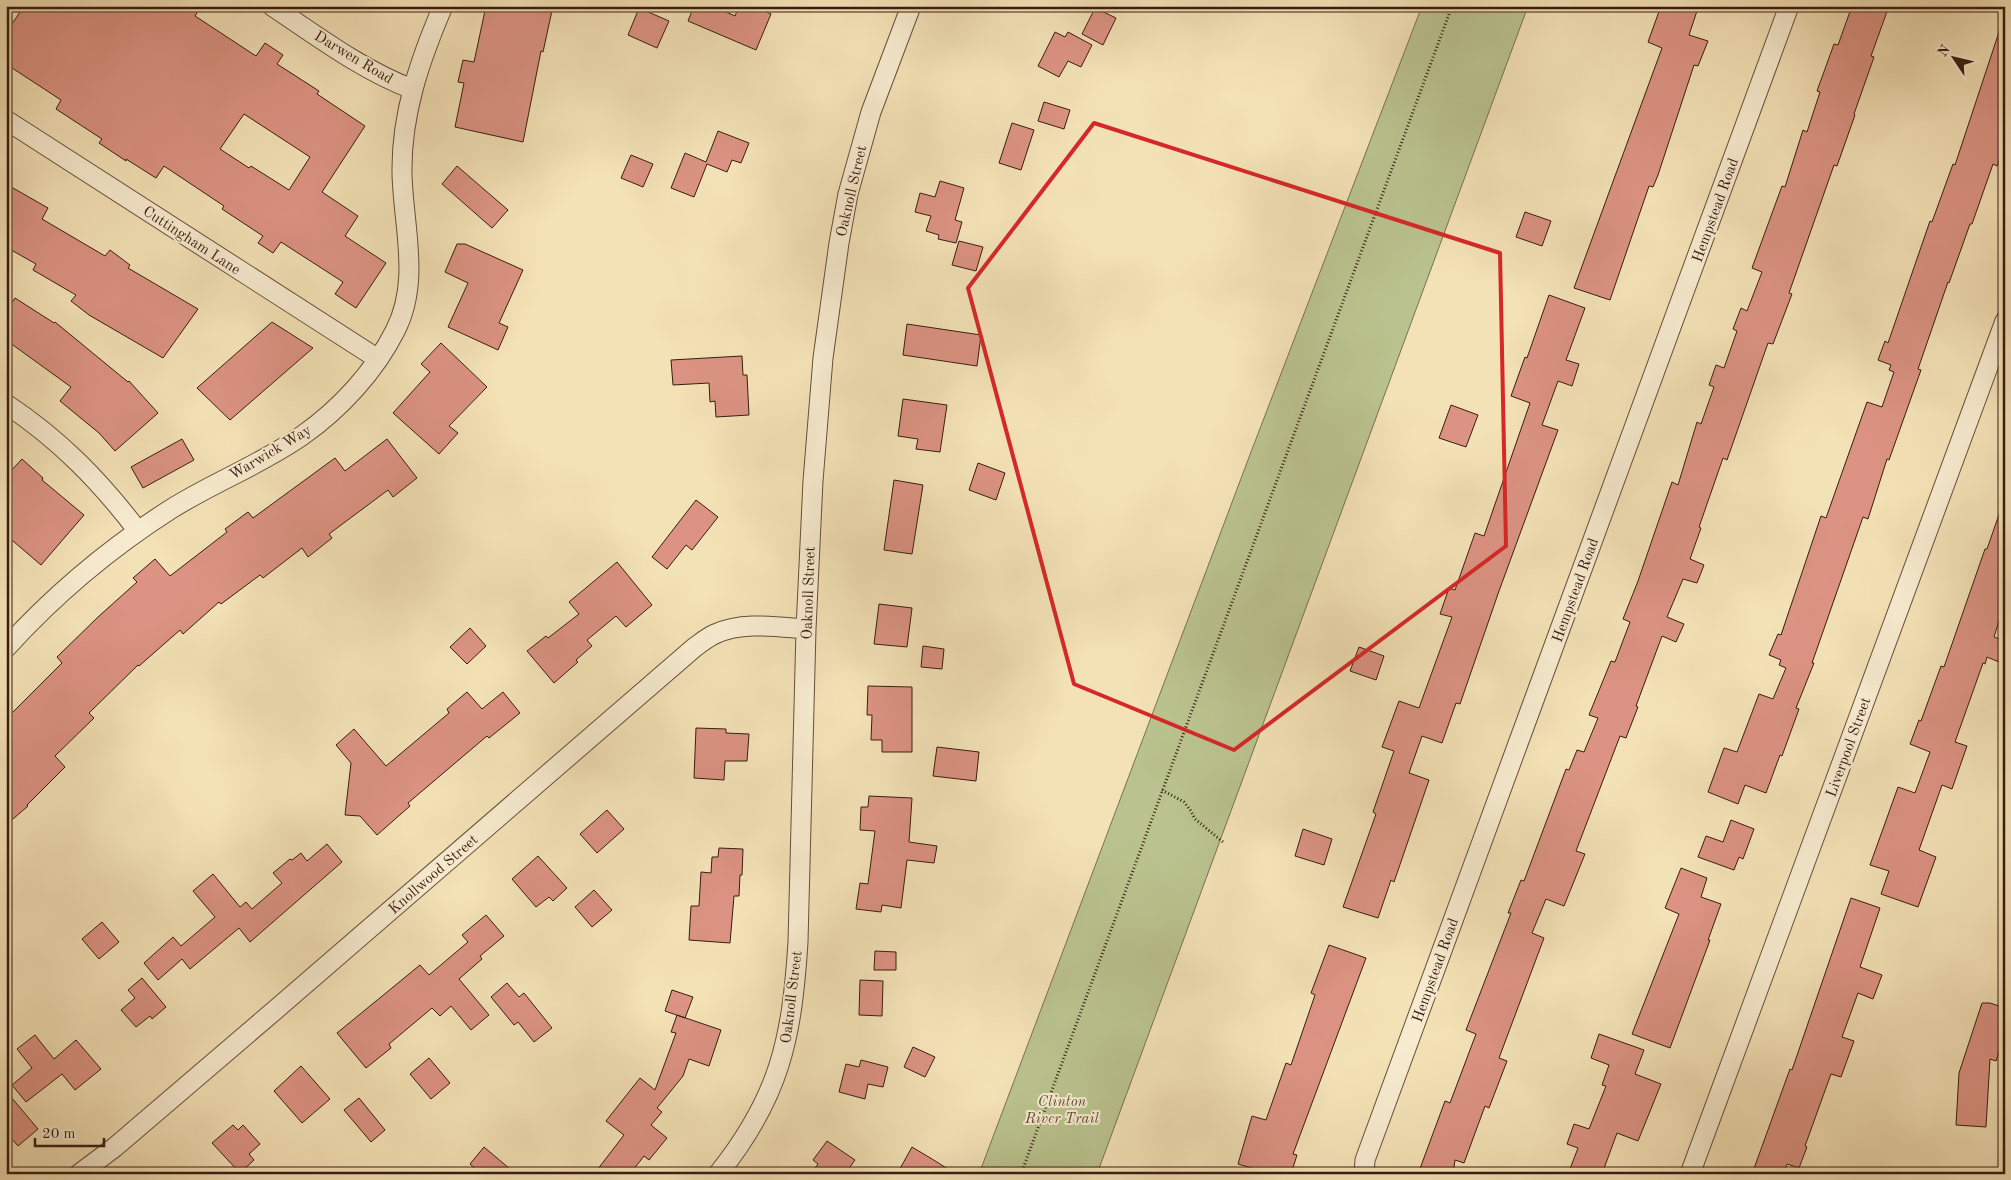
<svg xmlns="http://www.w3.org/2000/svg" width="2011" height="1180" font-family="'Old Standard TT',serif">
	<style>
		.green { fill: #bac38f; stroke: #797050 }
		.building { fill: #dc9383; stroke: #381c10; fill-rule: evenodd }
		.lines { fill: none; stroke-linecap: round; stroke-linejoin: round }
		.minor-casing { stroke: #674e3a; stroke-width: 21 }
		.path { stroke: #381c10; stroke-width: 3; stroke-dasharray: 1 2.5; stroke-linecap: butt }
		.minor { stroke: #f8ecd0; stroke-width: 19 }
		.marked { fill: none; stroke: #d62828; stroke-width: 4; stroke-linejoin: round }
		.labels { text-anchor: middle; stroke-width: 4; stroke-linejoin: round; paint-order: stroke }
		.street-label { font-size: 15px; fill: #381c10; stroke: #f8ecd0 }
		.park-label { font-size: 15px; font-style: italic; fill: #5f4e36; stroke: #f8ecd0 }
	</style>
	<rect width="100%" height="100%" fill="#f4e2b7"/>
	<filter id="stains"><feTurbulence type="fractalNoise" baseFrequency=".004" numOctaves="4"/><feColorMatrix values="0 0 0 0 .2 0 0 0 0 .09 0 0 0 0 .02 0 0 0 .5 -.17"/></filter>
	<radialGradient id="worn" r=".72"><stop offset=".6" stop-color="#630" stop-opacity="0"/><stop offset="1" stop-color="#630" stop-opacity=".3"/></radialGradient>
	<path class="green" d="M 1422,6 L 1528,6 L 1097,1174 L 979,1174 L 1251,452 Z"/>
	<path class="building" d="M 24,6 L 201,6 L 195,16 L 256,56 L 265,43 L 283,55 L 277,64 L 319,91 L 317,94 L 365,126 L 322,192 L 358,216 L 345,236 L 386,263 L 356,308 L 335,294 L 343,282 L 281,242 L 273,253 L 258,243 L 263,236 L 222,209 L 224,206 L 164,166 L 156,178 L 126,159 L 126,161 L 99,143 L 102,139 L 56,109 L 61,100 L 6,64 L 6,33 ZM 244,114 L 310,157 L 289,190 L 251,166 L 249,168 L 220,149 Z
		M 486,6 L 553,6 L 543,52 L 541,51 L 523,142 L 455,127 L 464,83 L 458,82 L 463,60 L 474,62 Z
		M 694,6 L 713,6 L 735,16 L 739,6 L 753,6 L 771,14 L 756,50 L 688,21 Z
		M 1661,6 L 1683,6 L 1697,11 L 1689,35 L 1708,41 L 1698,66 L 1694,65 L 1658,175 L 1653,187 L 1649,186 L 1610,300 L 1574,288 L 1662,48 L 1648,42 Z
		M 1852,6 L 1889,6 L 1871,56 L 1874,57 L 1854,114 L 1855,115 L 1837,166 L 1834,165 L 1789,293 L 1792,294 L 1773,344 L 1768,343 L 1727,460 L 1723,458 L 1699,527 L 1701,528 L 1690,559 L 1704,565 L 1697,583 L 1683,579 L 1667,617 L 1684,624 L 1676,642 L 1662,636 L 1636,706 L 1638,707 L 1629,730 L 1626,738 L 1620,736 L 1576,851 L 1585,854 L 1564,906 L 1546,899 L 1532,933 L 1544,938 L 1499,1058 L 1507,1061 L 1489,1108 L 1485,1106 L 1464,1163 L 1455,1160 L 1453,1174 L 1418,1174 L 1445,1101 L 1450,1103 L 1476,1034 L 1466,1030 L 1511,913 L 1508,913 L 1521,880 L 1524,881 L 1566,769 L 1569,770 L 1577,750 L 1584,752 L 1598,718 L 1589,715 L 1611,661 L 1615,662 L 1630,622 L 1623,619 L 1638,581 L 1672,482 L 1678,485 L 1697,422 L 1701,424 L 1714,387 L 1709,385 L 1716,365 L 1724,368 L 1737,331 L 1733,329 L 1741,308 L 1747,311 L 1762,272 L 1752,268 L 1782,186 L 1785,187 L 1803,130 L 1807,132 L 1820,92 L 1817,91 L 1834,44 L 1838,45 Z
		M 639,8 L 669,21 L 657,48 L 628,35 Z
		M 1095,8 L 1116,18 L 1103,45 L 1082,34 Z
		M 2002,23 L 2005,24 L 2005,145 L 1997,166 L 1993,164 L 1972,224 L 1970,224 L 1949,283 L 1948,282 L 1918,369 L 1921,370 L 1911,398 L 1889,460 L 1887,459 L 1868,519 L 1863,517 L 1812,663 L 1814,663 L 1796,708 L 1799,709 L 1782,756 L 1780,755 L 1766,793 L 1745,785 L 1738,804 L 1708,792 L 1724,748 L 1737,752 L 1759,694 L 1773,699 L 1786,668 L 1779,665 L 1781,660 L 1769,655 L 1778,634 L 1781,635 L 1821,516 L 1826,518 L 1867,402 L 1882,407 L 1894,372 L 1889,370 L 1891,365 L 1878,360 L 1885,341 L 1888,343 L 1930,221 L 1932,222 L 1953,164 L 1955,165 Z
		M 1055,32 L 1065,37 L 1068,32 L 1092,45 L 1081,67 L 1068,61 L 1059,77 L 1038,66 Z
		M 1044,102 L 1070,110 L 1064,129 L 1038,121 Z
		M 1012,123 L 1034,130 L 1021,170 L 999,163 Z
		M 718,131 L 749,143 L 741,163 L 732,160 L 727,172 L 707,164 L 694,197 L 671,188 L 685,153 L 706,162 Z
		M 631,155 L 653,164 L 643,187 L 621,178 Z
		M 457,166 L 508,210 L 492,228 L 442,184 Z
		M 940,181 L 964,188 L 955,220 L 962,222 L 956,243 L 938,239 L 939,235 L 926,231 L 931,216 L 915,212 L 920,193 L 935,197 Z
		M 6,184 L 48,208 L 42,219 L 105,256 L 110,250 L 130,265 L 128,268 L 198,309 L 163,358 L 89,315 L 71,301 L 76,295 L 33,270 L 36,264 L 6,247 Z
		M 1525,212 L 1551,221 L 1542,246 L 1516,237 Z
		M 959,241 L 983,247 L 976,271 L 952,265 Z
		M 457,244 L 465,244 L 523,270 L 499,323 L 508,327 L 498,350 L 448,327 L 468,283 L 445,272 Z
		M 1549,295 L 1585,308 L 1566,360 L 1579,364 L 1572,386 L 1558,381 L 1542,425 L 1558,430 L 1499,591 L 1460,704 L 1456,703 L 1442,743 L 1422,736 L 1409,773 L 1429,780 L 1394,882 L 1391,880 L 1378,918 L 1343,907 L 1376,814 L 1373,812 L 1394,751 L 1382,747 L 1399,701 L 1419,708 L 1452,617 L 1440,614 L 1449,588 L 1455,590 L 1475,533 L 1484,536 L 1530,403 L 1511,396 L 1525,357 L 1527,358 Z
		M 15,298 L 54,323 L 55,322 L 128,382 L 129,381 L 158,413 L 115,451 L 99,433 L 60,401 L 71,387 L 6,340 L 6,312 Z
		M 272,322 L 313,348 L 230,420 L 197,388 Z
		M 907,324 L 981,335 L 977,366 L 903,355 Z
		M 441,343 L 487,387 L 449,426 L 458,433 L 439,454 L 393,413 L 430,372 L 421,364 Z
		M 742,356 L 743,375 L 747,375 L 749,415 L 716,417 L 715,401 L 710,402 L 709,383 L 673,385 L 671,360 Z
		M 903,399 L 947,405 L 940,452 L 916,449 L 918,439 L 898,436 Z
		M 1451,405 L 1478,415 L 1466,447 L 1439,438 Z
		M 182,439 L 194,460 L 143,488 L 131,467 Z
		M 387,439 L 417,478 L 393,497 L 388,490 L 329,534 L 332,538 L 308,557 L 302,548 L 263,578 L 260,575 L 221,604 L 219,602 L 183,634 L 180,630 L 139,666 L 138,665 L 89,713 L 94,718 L 55,756 L 65,767 L 27,805 L 28,806 L 6,825 L 6,719 L 62,663 L 57,657 L 98,617 L 137,582 L 133,578 L 155,559 L 170,576 L 227,532 L 225,529 L 248,512 L 253,518 L 335,458 L 345,471 Z
		M 22,459 L 43,478 L 42,480 L 84,515 L 41,565 L 6,535 L 6,476 Z
		M 978,463 L 1005,473 L 996,500 L 969,490 Z
		M 894,480 L 923,485 L 912,554 L 884,550 Z
		M 696,500 L 718,517 L 692,550 L 686,545 L 667,569 L 652,557 Z
		M 2002,506 L 2005,507 L 2005,601 L 1994,637 L 2005,641 L 2005,646 L 1999,662 L 1987,657 L 1985,664 L 1983,663 L 1955,742 L 1967,746 L 1952,789 L 1942,785 L 1919,850 L 1936,857 L 1918,907 L 1881,894 L 1889,871 L 1870,865 L 1898,787 L 1915,793 L 1930,752 L 1910,744 L 1919,720 L 1921,721 L 1941,666 L 1944,667 L 1985,549 L 1987,549 Z
		M 617,562 L 652,605 L 626,627 L 616,616 L 587,640 L 592,646 L 576,660 L 578,662 L 554,683 L 527,651 L 546,636 L 548,638 L 579,614 L 569,602 Z
		M 879,604 L 912,608 L 907,647 L 874,644 Z
		M 470,628 L 486,646 L 467,664 L 450,647 Z
		M 923,646 L 944,649 L 942,669 L 921,667 Z
		M 1359,647 L 1384,656 L 1376,680 L 1350,671 Z
		M 868,686 L 912,687 L 912,752 L 882,752 L 882,740 L 871,740 L 872,715 L 867,715 Z
		M 467,692 L 482,709 L 503,692 L 520,713 L 489,738 L 487,736 L 408,803 L 410,806 L 377,835 L 360,816 L 345,815 L 351,763 L 336,745 L 354,729 L 386,766 L 449,713 L 447,709 Z
		M 696,728 L 726,729 L 726,733 L 749,734 L 747,761 L 725,761 L 724,780 L 694,778 Z
		M 937,747 L 979,752 L 976,781 L 933,776 Z
		M 869,796 L 912,798 L 909,842 L 937,846 L 934,863 L 907,860 L 901,908 L 882,905 L 881,912 L 856,909 L 860,883 L 868,884 L 875,831 L 860,830 L 861,807 L 868,807 Z
		M 607,810 L 624,829 L 597,853 L 580,834 Z
		M 1731,820 L 1754,829 L 1743,859 L 1739,857 L 1734,870 L 1698,857 L 1706,836 L 1723,842 Z
		M 1303,829 L 1332,839 L 1324,865 L 1295,856 Z
		M 327,844 L 342,862 L 250,942 L 239,928 L 190,969 L 182,959 L 158,980 L 144,963 L 173,937 L 181,946 L 215,917 L 193,891 L 213,874 L 240,907 L 246,902 L 252,909 L 282,883 L 273,873 L 290,859 L 292,860 L 301,853 L 307,861 Z
		M 719,848 L 743,849 L 742,875 L 740,875 L 739,896 L 734,896 L 730,943 L 689,940 L 691,906 L 699,906 L 701,872 L 711,873 L 712,857 L 718,857 Z
		M 538,856 L 567,888 L 553,901 L 549,897 L 536,907 L 512,879 Z
		M 1681,868 L 1707,878 L 1701,897 L 1721,904 L 1708,940 L 1710,940 L 1670,1048 L 1632,1034 L 1679,914 L 1665,908 Z
		M 594,890 L 612,910 L 592,927 L 575,907 Z
		M 1851,898 L 1880,908 L 1860,967 L 1882,975 L 1873,999 L 1858,993 L 1842,1037 L 1854,1041 L 1841,1077 L 1831,1074 L 1805,1146 L 1807,1147 L 1799,1168 L 1787,1164 L 1783,1174 L 1752,1174 L 1790,1069 L 1792,1070 Z
		M 486,915 L 504,936 L 480,956 L 482,959 L 459,979 L 489,1015 L 471,1030 L 451,1006 L 440,1016 L 432,1008 L 389,1044 L 391,1048 L 366,1068 L 337,1033 L 420,965 L 429,975 L 468,942 L 462,935 Z
		M 102,922 L 119,942 L 99,959 L 82,939 Z
		M 1329,945 L 1366,958 L 1293,1154 L 1297,1155 L 1291,1174 L 1271,1174 L 1238,1164 L 1252,1116 L 1266,1120 L 1286,1063 L 1291,1065 L 1315,995 L 1311,993 Z
		M 875,951 L 896,952 L 896,970 L 874,970 Z
		M 142,978 L 166,1007 L 152,1019 L 150,1016 L 136,1027 L 121,1010 L 135,998 L 128,990 Z
		M 860,980 L 883,981 L 882,1016 L 859,1015 Z
		M 507,983 L 519,997 L 524,993 L 552,1028 L 534,1042 L 518,1022 L 514,1025 L 491,997 Z
		M 672,990 L 693,997 L 685,1018 L 665,1011 Z
		M 1982,1003 L 1990,1003 L 2005,1008 L 2005,1035 L 1996,1061 L 1990,1059 L 1986,1127 L 1956,1125 L 1959,1073 Z
		M 677,1015 L 721,1030 L 709,1066 L 689,1059 L 683,1076 L 657,1108 L 662,1112 L 651,1125 L 667,1138 L 649,1160 L 644,1156 L 630,1174 L 594,1174 L 624,1135 L 606,1121 L 640,1078 L 655,1090 L 676,1033 L 671,1032 Z
		M 1599,1034 L 1644,1050 L 1635,1074 L 1661,1084 L 1638,1141 L 1617,1133 L 1602,1174 L 1568,1174 L 1578,1148 L 1567,1144 L 1574,1124 L 1589,1129 L 1606,1086 L 1602,1085 L 1609,1065 L 1591,1058 Z
		M 35,1035 L 54,1059 L 76,1040 L 101,1069 L 75,1090 L 62,1074 L 26,1102 L 12,1085 L 32,1068 L 17,1049 Z
		M 913,1047 L 935,1057 L 925,1077 L 904,1067 Z
		M 429,1058 L 450,1083 L 431,1099 L 410,1074 Z
		M 861,1060 L 888,1067 L 883,1087 L 868,1084 L 865,1099 L 839,1092 L 846,1064 L 859,1067 Z
		M 301,1066 L 330,1099 L 302,1123 L 274,1091 Z
		M 6,1091 L 38,1129 L 18,1146 L 6,1132 Z
		M 359,1098 L 385,1130 L 371,1142 L 344,1110 Z
		M 233,1125 L 238,1130 L 243,1125 L 260,1144 L 249,1154 L 254,1160 L 240,1173 L 212,1143 Z
		M 827,1141 L 855,1160 L 845,1174 L 811,1174 L 818,1164 L 813,1160 Z
		M 484,1147 L 516,1174 L 481,1174 L 470,1164 Z
		M 912,1147 L 932,1159 L 956,1174 L 897,1174 Z"/>
	<g class="lines">
		<defs>
			<path id="minor" d="M 272,6 C 317,36 362,70 412,89
				M 6,120 L 378,359
				M 6,404 C 60,440 99,480 138,531
				M 6,648 C 55,594 110,548 171,509 C 214,482 262,464 303,435 C 340,409 375,371 395,331 C 421,281 403,226 402,173 C 401,114 420,60 443,6
				M 79,1174 L 115,1147 L 274,1011 L 695,647 C 702,642 708,637 715,634 C 742,621 778,627 806,629
				M 718,1174 C 780,1097 792,1038 798,942 L 806,629 L 813,481 L 823,358 L 839,243 L 848,194 L 871,112 L 911,6
				M 1364,1174 L 1365,1160 L 1789,6
				M 1690,1174 L 2005,321"/>
		</defs>
		<use href="#minor" class="minor-casing"/>
		<path class="path" d="M 1162,790 L 1184,802 L 1191,811 L 1195,819 L 1223,842
			M 1021,1174 L 1452,6"/>
		<use href="#minor" class="minor"/>
	</g>
	<path class="marked" d="M 1094,123 L 1500,253 L 1506,546 L 1234,750 L 1074,684 L 968,288 Z"/>
	<g class="labels">
		<g class="street-label">
			<text transform="translate(354 57) rotate(31)" y="5">Darwen Road</text>
			<text transform="translate(851 191) rotate(-77)" y="5">Oaknoll Street</text>
			<text transform="translate(1715 210) rotate(-70)" y="5">Hempstead Road</text>
			<text transform="translate(192 240) rotate(33)" y="5">Cuttingham Lane</text>
			<text transform="translate(270 452) rotate(-31)" y="5">Warwick Way</text>
			<text transform="translate(1575 590) rotate(-70)" y="5">Hempstead Road</text>
			<text transform="translate(808 593) rotate(-88)" y="5">Oaknoll Street</text>
			<text transform="translate(1848 747) rotate(-70)" y="5">Liverpool Street</text>
			<text transform="translate(433 874) rotate(-41)" y="5">Knollwood Street</text>
			<text transform="translate(1435 970) rotate(-70)" y="5">Hempstead Road</text>
			<text transform="translate(791 997) rotate(-83)" y="5">Oaknoll Street</text>
		</g>
		<g class="park-label">
			<text x="1062" y="1106">Clinton<tspan x="1062" dy="17">River Trail</tspan></text>
		</g>
	</g>
	<rect width="2011" height="1180" fill="none" stroke="#f4e2b7" stroke-width="25"/>
	<rect x="8" y="8" width="1996" height="1165" fill="none" stroke="#381c10" stroke-width="2.5"/>
	<rect x="12" y="12" width="1986" height="1155" fill="none" stroke="#381c10"/>
	<g transform="translate(1954 58) rotate(305)" stroke="#f8ecd0" stroke-width="4" paint-order="stroke">
	<path d="M0-4L9 19L0 12L-9 19Z" fill="#381c10"/>
	<text y="-8" font-size="14" font-weight="bold" text-anchor="middle" fill="#381c10">N</text>
	</g>
	<path d="M35 1138v8h69v-8" fill="none" stroke="#381c10" stroke-width="2.5"/>
	<text x="42" y="1138" font-size="15" fill="#381c10" stroke="#f8ecd0" stroke-width="4" paint-order="stroke">20 m</text>
	<rect width="100%" height="100%" filter="url(#stains)"/>
	<rect width="100%" height="100%" fill="url(#worn)"/>
</svg>
